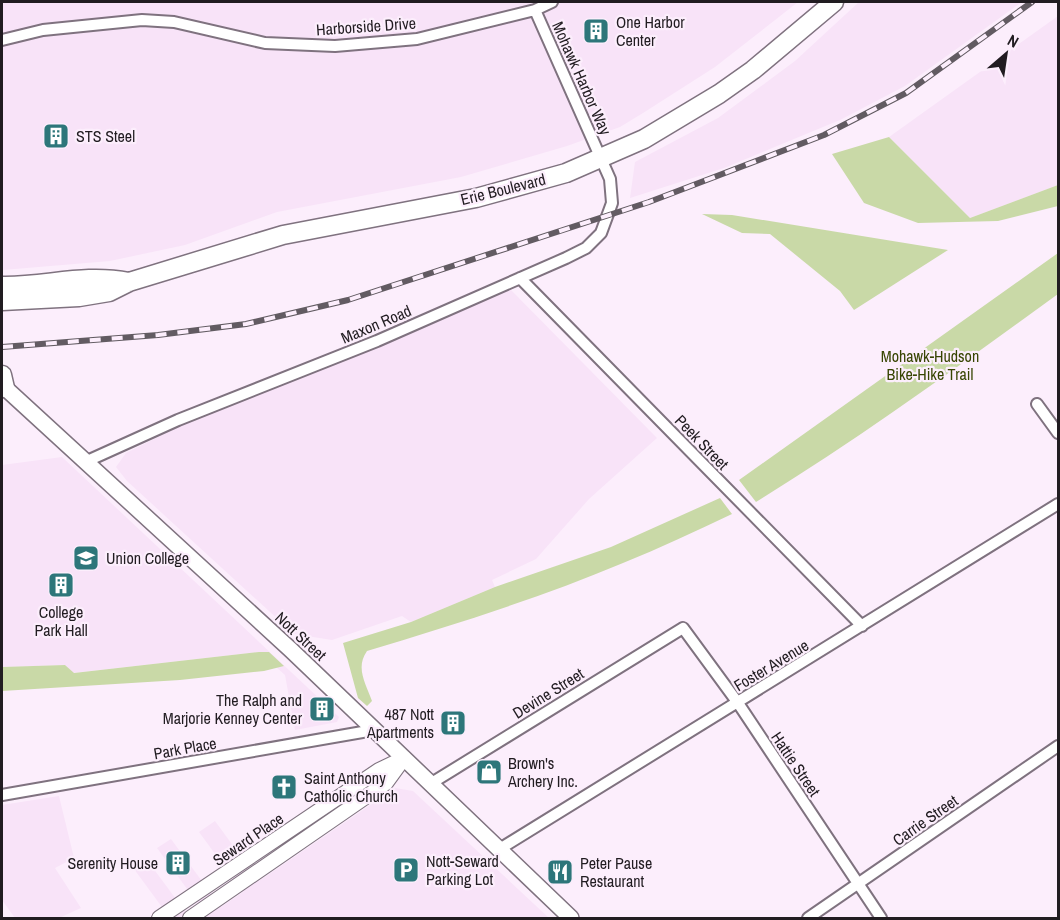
<svg xmlns="http://www.w3.org/2000/svg" width="1060" height="920" font-family="'Archivo Narrow',sans-serif">
	<style>
		.built { fill: #f8e3f8 }
		.green { fill: #c9d9a7 }
		.lines { fill: none; stroke-linecap: round; stroke-linejoin: round }
		.minor-casing { stroke: #7f727f; stroke-width: 14 }
		.tertiary-casing { stroke: #7f727f; stroke-width: 16 }
		.secondary-casing { stroke: #7f727f; stroke-width: 18 }
		.trunk-casing { stroke: #7f727f; stroke-width: 21 }
		.minor { stroke: #fff; stroke-width: 10 }
		.tertiary { stroke: #fff; stroke-width: 14 }
		.secondary { stroke: #fff; stroke-width: 15 }
		.trunk { stroke: #fff; stroke-width: 18 }
		.rail-casing { stroke: #625b62; stroke-width: 6 }
		.rail { stroke: #fceefc; stroke-width: 4; stroke-dasharray: 11; stroke-linecap: butt }
		.labels { text-anchor: middle; stroke-width: 4.5; stroke-linejoin: round; paint-order: stroke }
		.poi-label { font-size: 16px; fill: #211c21; stroke: #fceefc; text-anchor: start }
		.street-label { font-size: 16px; fill: #211c21; stroke: #fceefc }
		.park-label { font-size: 16px; fill: #374502; stroke: #fceefc }
	</style>
	<rect width="100%" height="100%" fill="#fceefc"/>
	<path class="built" d="M 2,2 L 798,2 L 715,67 L 643,113 L 620,127 L 567,146 L 461,177 L 277,212 L 185,245 L 110,261 L 3,270 L 2,269 Z
		M 859,2 L 1022,2 L 905,86 L 840,120 L 724,168 L 630,198 L 635,162 L 718,118 L 795,61 Z
		M 1058,16 L 1058,185 L 970,218 L 889,137 Z
		M 510,289 L 657,438 L 589,499 L 536,559 L 492,580 L 495,587 L 411,622 L 402,616 L 332,640 L 294,634 L 127,481 L 116,467 L 126,453 L 172,430 Z
		M 62,457 L 339,717 L 337,722 L 295,730 L 285,675 L 259,652 L 73,673 L 65,665 L 2,667 L 2,465 Z
		M 395,788 L 413,791 L 549,918 L 205,918 L 207,916 L 157,848 L 171,839 L 221,907 L 243,892 L 199,832 L 215,821 L 259,881 Z
		M 59,796 L 74,858 L 55,868 L 81,908 L 59,918 L 15,918 L 2,900 L 2,805 Z
		M 147,860 L 190,918 L 170,918 L 134,869 Z"/>
	<path class="green" d="M 889,137 L 970,218 L 1058,185 L 1058,206 L 998,221 L 918,223 L 864,203 L 832,154 Z
		M 702,214 L 732,215 L 948,250 L 854,310 L 840,291 L 770,234 L 742,233 Z
		M 1058,253 L 1058,294 C 959,366 860,438 756,502 L 739,480 Z
		M 720,498 L 732,514 C 696,531 660,548 623,563 C 540,598 453,625 367,651 C 355,668 366,684 372,701 L 367,706 L 358,698 L 343,643 L 411,622 L 495,587 L 611,547 Z
		M 259,652 L 269,652 L 284,666 L 264,671 L 180,680 L 2,691 L 2,667 L 65,665 L 74,673 Z"/>
	<g class="lines">
		<defs>
			<path id="minor" d="M 2,40 L 43,30 L 142,20 L 174,22 L 265,43 L 335,46 L 417,39 L 535,10 L 552,2
				M 520,278 L 862,626
				M 1037,404 L 1058,433
				M 85,462 L 178,420 L 377,341 L 566,258 L 586,248 L 601,233 L 612,203 L 610,179 L 535,10
				M 430,784 L 683,628 L 738,703 L 881,918
				M 2,795 L 374,730
				M 498,850 L 1058,504
				M 808,918 L 1058,746"/>
			<path id="tertiary" d="M 159,918 L 379,770 L 404,758
				M 190,918 L 386,783 L 402,761"/>
			<path id="secondary" d="M 2,385 L 291,650 L 571,918"/>
			<path id="trunk" d="M 2,286 C 46,287 82,273 129,282
				M 2,301 L 79,297 L 109,292 L 129,282 L 283,235 L 476,198 L 566,173 L 644,139 L 719,94 L 753,70 L 834,2
				M 2,375 L 5,388"/>
		</defs>
		<use href="#minor" class="minor-casing"/>
		<use href="#tertiary" class="tertiary-casing"/>
		<use href="#secondary" class="secondary-casing"/>
		<use href="#trunk" class="trunk-casing"/>
		<use href="#minor" class="minor"/>
		<use href="#tertiary" class="tertiary"/>
		<use href="#secondary" class="secondary"/>
		<use href="#trunk" class="trunk"/>
		<defs>
			<path id="rail" d="M 2,347 L 158,335 L 246,324 L 348,300 L 649,202 L 824,135 L 906,93 L 1032,2"/>
		</defs>
		<use href="#rail" class="rail-casing"/>
		<use href="#rail" class="rail"/>
	</g>
	<defs>
		<symbol id="building-square" viewBox="-11 -11 22 22"><rect x="-9" y="-9" width="18" height="18" rx="4" fill="#2d767a" stroke="#fceefc"/><path d="M-4-6H4V6H1V3H-1V6H-4ZM-2.5-4.3h1.7v1.8h-1.7ZM.8-4.3h1.7v1.8H.8ZM-2.5-1h1.7V.8h-1.7ZM.8-1h1.7V.8H.8Z" fill="#fff"/></symbol>
		<symbol id="university-square" viewBox="-11 -11 22 22"><rect x="-9" y="-9" width="18" height="18" rx="4" fill="#2d767a" stroke="#fceefc"/><path d="M0-5L7-2L0 1L-7-2ZM-4 1L0 2.5L4 1V4Q0 6-4 4Z" fill="#fff"/></symbol>
		<symbol id="shop-square" viewBox="-11 -11 22 22"><rect x="-9" y="-9" width="18" height="18" rx="4" fill="#2d767a" stroke="#fceefc"/><path d="M-5-2.5h2.3a2.7 3.5 0 0 1 5.4 0H5L5.5 6h-11ZM-1.5-2.5h3a1.5 2.3 0 0 0-3 0Z" fill="#fff"/></symbol>
		<symbol id="church-square" viewBox="-11 -11 22 22"><rect x="-9" y="-9" width="18" height="18" rx="4" fill="#2d767a" stroke="#fceefc"/><path d="M-1.2-6h2.4v3.5h3.3v2.4h-3.3V6h-2.4V-.1h-3.3v-2.4h3.3Z" fill="#fff"/></symbol>
		<symbol id="parking-square" viewBox="-11 -11 22 22"><rect x="-9" y="-9" width="18" height="18" rx="4" fill="#2d767a" stroke="#fceefc"/><path d="M-3.5-5.5H1a3.5 3.5 0 0 1 0 7H-1V5.5H-3.5ZM-1-3.4V-.6H.8a1.4 1.4 0 0 0 0-2.8Z" fill="#fff"/></symbol>
		<symbol id="restaurant-square" viewBox="-11 -11 22 22"><rect x="-9" y="-9" width="18" height="18" rx="4" fill="#2d767a" stroke="#fceefc"/><path d="M-5-6h1v4h1v-4h1v4h1v-4h1v5L-1.5 .5V6h-2V.5L-5-1ZM5-6V6H3V1.5H1.5Q1.5-4 5-6Z" fill="#fff"/></symbol>
	</defs>
	<g fill-rule="evenodd">
		<use href="#building-square" x="581" y="16" width="30" height="30"/>
		<use href="#building-square" x="41" y="121" width="30" height="30"/>
		<use href="#university-square" x="71" y="543" width="30" height="30"/>
		<use href="#building-square" x="46" y="570" width="30" height="30"/>
		<use href="#building-square" x="307" y="694" width="30" height="30"/>
		<use href="#building-square" x="438" y="708" width="30" height="30"/>
		<use href="#shop-square" x="474" y="757" width="30" height="30"/>
		<use href="#church-square" x="269" y="772" width="30" height="30"/>
		<use href="#building-square" x="163" y="848" width="30" height="30"/>
		<use href="#parking-square" x="391" y="855" width="30" height="30"/>
		<use href="#restaurant-square" x="545" y="857" width="30" height="30"/>
	</g>
	<g class="labels">
		<g class="poi-label">
			<text x="616" y="28">One Harbor<tspan x="616" dy="18">Center</tspan></text>
			<text x="76" y="142">STS Steel</text>
			<text x="106" y="564">Union College</text>
			<text x="61" y="618" text-anchor="middle">College<tspan x="61" dy="18">Park Hall</tspan></text>
			<text x="302" y="706" text-anchor="end">The Ralph and<tspan x="302" dy="18">Marjorie Kenney Center</tspan></text>
			<text x="434" y="720" text-anchor="end">487 Nott<tspan x="434" dy="18">Apartments</tspan></text>
			<text x="508" y="769">Brown's<tspan x="508" dy="18">Archery Inc.</tspan></text>
			<text x="304" y="784">Saint Anthony<tspan x="304" dy="18">Catholic Church</tspan></text>
			<text x="426" y="867">Nott-Seward<tspan x="426" dy="18">Parking Lot</tspan></text>
			<text x="158" y="869" text-anchor="end">Serenity House</text>
			<text x="580" y="869">Peter Pause<tspan x="580" dy="18">Restaurant</tspan></text>
		</g>
		<g class="street-label">
			<text transform="translate(366 26) rotate(-4)" y="6">Harborside Drive</text>
			<text transform="translate(582 78) rotate(66)" y="6">Mohawk Harbor Way</text>
			<text transform="translate(503 189) rotate(-14)" y="6">Erie Boulevard</text>
			<text transform="translate(376 324) rotate(-23)" y="6">Maxon Road</text>
			<text transform="translate(702 442) rotate(46)" y="6">Peek Street</text>
			<text transform="translate(301 636) rotate(43)" y="6">Nott Street</text>
			<text transform="translate(771 665) rotate(-31)" y="6">Foster Avenue</text>
			<text transform="translate(548 693) rotate(-32)" y="6">Devine Street</text>
			<text transform="translate(185 748) rotate(-10)" y="6">Park Place</text>
			<text transform="translate(796 764) rotate(56)" y="6">Hattie Street</text>
			<text transform="translate(925 820) rotate(-35)" y="6">Carrie Street</text>
			<text transform="translate(248 839) rotate(-34)" y="6">Seward Place</text>
		</g>
		<g class="park-label">
			<text x="930" y="362">Mohawk-Hudson<tspan x="930" dy="18">Bike-Hike Trail</tspan></text>
		</g>
	</g>
	<rect width="1060" height="920" fill="none" stroke="#211c21" stroke-width="6"/>
	<g transform="translate(1006 54) rotate(29)" stroke="#fceefc" stroke-width="4.5" paint-order="stroke">
	<path d="M0-4.5L10 22L0 15L-10 22Z" fill="#211c21"/>
	<text y="-9" font-size="16" font-weight="bold" text-anchor="middle" fill="#211c21">N</text>
	</g>
</svg>
